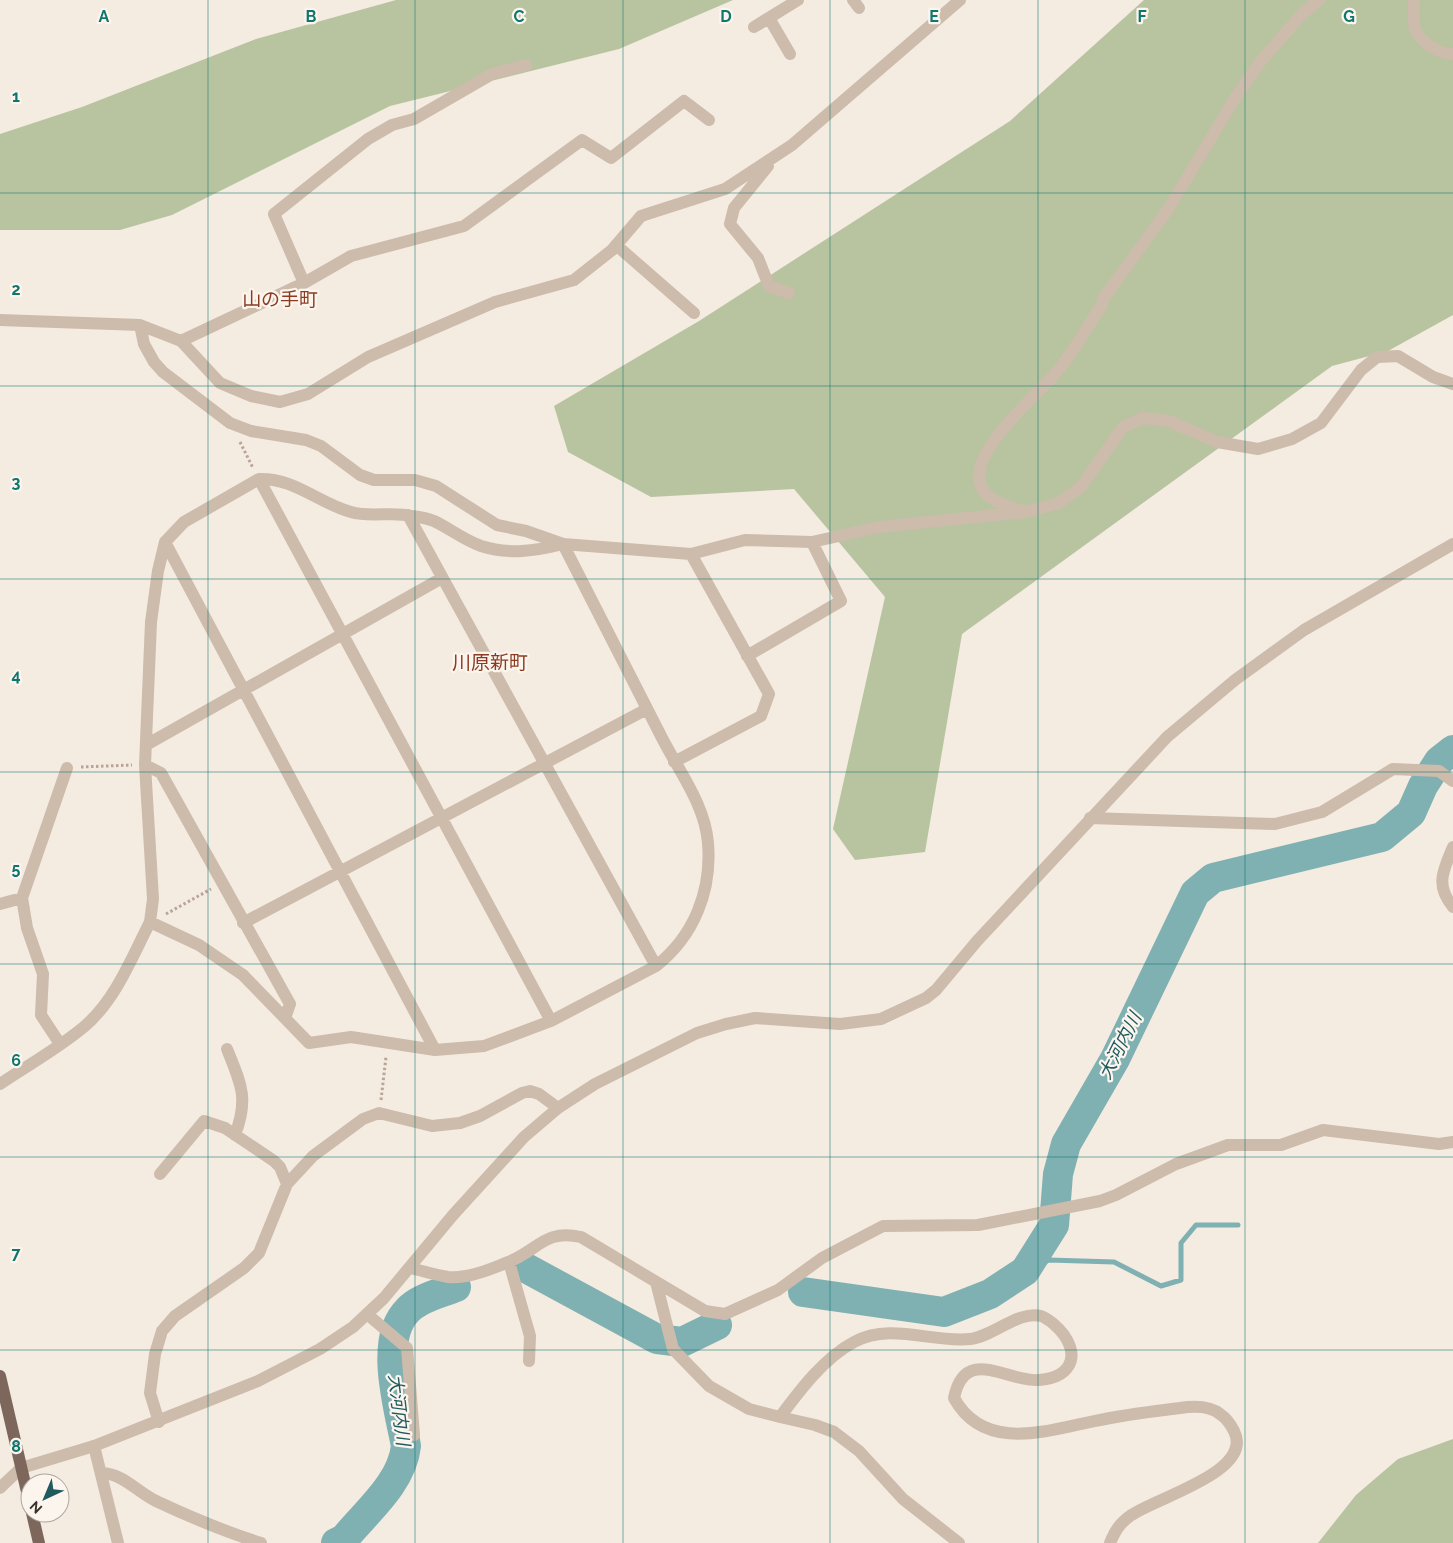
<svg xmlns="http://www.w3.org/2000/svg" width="1453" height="1543" font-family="Raleway,'Noto Sans JP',sans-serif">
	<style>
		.green { fill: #b8c4a0 }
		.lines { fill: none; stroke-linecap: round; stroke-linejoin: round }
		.stream { stroke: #7fb0b2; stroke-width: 5 }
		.river { stroke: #7fb0b2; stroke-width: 30 }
		.path { stroke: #b9a596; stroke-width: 3; stroke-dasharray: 2.5 2.5; stroke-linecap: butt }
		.minor { stroke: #cdbbac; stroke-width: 12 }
		.tertiary { stroke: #cdbbac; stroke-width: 12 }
		.primary { stroke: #7d675c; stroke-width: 12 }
		.grid { fill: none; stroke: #0f766e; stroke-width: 1; stroke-opacity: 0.55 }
		.labels { text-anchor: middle; stroke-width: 4.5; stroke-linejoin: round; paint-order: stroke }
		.water-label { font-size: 18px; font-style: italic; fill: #1f5a5e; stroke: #fbf5ee }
		.quarter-label { font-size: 19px; fill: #8c3b22; stroke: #fbf5ee }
		.grid-label { font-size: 16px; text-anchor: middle; font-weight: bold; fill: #0f766e; stroke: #fbf5ee; stroke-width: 4.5; stroke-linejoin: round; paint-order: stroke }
	</style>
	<rect width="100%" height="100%" fill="#f4ebe1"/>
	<path class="green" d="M 396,0 L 733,0 L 619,49 L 390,106 L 172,215 L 120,230 L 0,230 L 0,134 L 82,107 L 256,39 Z
		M 1144,0 L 1453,0 L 1453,315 L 1388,351 L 1332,366 L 962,634 L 925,852 L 855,860 L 833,829 L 885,597 L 794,489 L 651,497 L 568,452 L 554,406 L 699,321 L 1010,121 Z
		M 1453,1439 L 1453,1543 L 1318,1543 L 1356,1495 L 1398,1459 Z"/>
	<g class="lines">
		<path class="stream" d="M 1025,1271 L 1049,1260 L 1114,1262 L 1161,1286 L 1181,1280 L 1181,1243 L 1196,1225 L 1238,1225"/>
		<path class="river" d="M 526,1268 L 657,1339 L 682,1342 L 717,1325
			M 803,1292 L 944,1312 L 990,1294 L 1025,1271 L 1054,1225 L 1058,1174 L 1066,1144 L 1115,1059 L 1195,893 L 1213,878 L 1382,837 L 1411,813 L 1423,786 L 1439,761 L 1453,750
			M 336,1543 L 344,1539 C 367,1511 402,1483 406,1446 C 399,1409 378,1339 408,1310 C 419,1298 441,1293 456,1287"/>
		<path class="path" d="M 240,442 L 253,468
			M 81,767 L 132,765
			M 166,914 L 211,889
			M 381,1100 L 386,1057"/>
		<path class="minor" d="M 853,0 L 859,8
			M 1414,0 C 1414,8 1413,17 1414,24 C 1416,40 1438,54 1453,54
			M 769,18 L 790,54
			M 754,27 L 798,0
			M 768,166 L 734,208 L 730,224 L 758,258 L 769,286 L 789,293
			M 616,245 L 694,313
			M 304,283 L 351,256 L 464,226 L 582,140 L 611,158 L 684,101 L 709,120
			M 0,320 L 140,325 L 181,341 L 220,383 L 251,396 L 280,402 L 308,394 L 368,357 L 495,302 L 574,280 L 612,250 L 641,216 L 725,189 L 792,145 L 960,0
			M 140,325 L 144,344 L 154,362 L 163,372 L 230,423 L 251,431 L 306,440 L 321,446 L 360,475 L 374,480 L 415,480 L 436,486 L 497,525 L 526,531 L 563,544 L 691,554 L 769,694 L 761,716 L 674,762
			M 181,341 L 304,283 L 274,214 L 368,139 L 392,125 L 414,119 L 492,74 L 526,65
			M 259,479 C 295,478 318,503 351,512 C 371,518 392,511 412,516 C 419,517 427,518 434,521 C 449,528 464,540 481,546 C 509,555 535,551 563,544 C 596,608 628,672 661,736 C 678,770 705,804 708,843 C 712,891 694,936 656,966 L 551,1021 L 484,1046 L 435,1050 L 351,1037 L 309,1043 L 243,975 L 199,945 L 150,922 L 153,899 L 145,765 L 151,622 L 158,571 L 165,542 L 184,522 Z
			M 259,479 L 551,1021
			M 1022,511 C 1009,506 991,502 983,490 C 961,458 1036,396 1055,374 C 1073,353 1087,327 1102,305 L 1103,299 L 1169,208 L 1235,98 L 1260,62 L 1302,14 L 1319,0
			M 408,515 L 656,966
			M 165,542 L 435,1050
			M 691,554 L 745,540 L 812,542 L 879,527 L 1026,512 L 1059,503 L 1081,487 L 1123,427 L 1143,418 L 1169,421 L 1217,442 L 1258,449 L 1292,439 L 1321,423 L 1361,370 L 1377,357 L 1398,356 L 1433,377 L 1453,384
			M 747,656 L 841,601 L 812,542
			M 146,745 L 442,578
			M 145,765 L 161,773 L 290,1004 L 285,1018
			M 1090,818 L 1275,824 L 1322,812 L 1393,769 L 1439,771 L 1453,781
			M 1453,847 C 1443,871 1435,885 1453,907
			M 0,904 L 22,898
			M 243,923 L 647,709
			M 60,1044 L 41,1015 L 43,974 L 27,928 L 22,898 L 67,768
			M 227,1049 C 241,1084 249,1098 235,1135
			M 160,1174 L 204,1121 L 225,1128 L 274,1161 L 280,1167 L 287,1184
			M 509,1262 L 530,1336 L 529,1361
			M 410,1268 C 423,1271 436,1275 448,1277 C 465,1279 492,1269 508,1262 C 539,1250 544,1229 581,1237 L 705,1311 L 725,1314 L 778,1290 L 822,1258 L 883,1226 L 978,1225 L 1100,1201 L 1116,1195 L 1176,1164 L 1228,1145 L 1281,1145 L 1323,1130 L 1439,1144 L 1453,1142
			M 656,1282 L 673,1349 L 709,1386 L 749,1409 L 780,1417 C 800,1390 824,1358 854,1342 C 891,1322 931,1343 970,1339 C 992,1337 1019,1310 1041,1316 C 1049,1319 1059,1328 1064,1335 C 1081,1360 1067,1378 1039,1380 C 1008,1383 965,1344 954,1398 C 986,1456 1054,1428 1105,1419 C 1130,1414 1155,1411 1180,1408 C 1193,1406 1210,1406 1220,1414 C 1226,1418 1231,1425 1234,1431 C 1255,1472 1154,1498 1130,1516 C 1119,1524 1115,1531 1110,1543
			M 367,1314 L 407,1348 L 414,1435
			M 780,1417 L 815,1425 L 834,1432 L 859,1451 L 903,1499 L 959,1543
			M 159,1422 L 150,1393 L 155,1354 L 162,1331 L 175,1316 L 244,1268 L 259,1253 L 287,1184 L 313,1156 L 363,1119 L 379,1113 L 432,1126 L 460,1123 L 480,1116 L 522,1093 L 530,1091 L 539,1094 L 558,1108
			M 94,1446 L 118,1543
			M 102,1473 C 124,1474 137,1492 156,1501 C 190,1517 226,1532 261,1543
			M 0,1488 L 21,1468"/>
		<path class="tertiary" d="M 0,1084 C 28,1065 59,1048 85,1026 C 116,999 132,957 150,922
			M 21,1468 L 94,1446 L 258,1381 L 320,1349 L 353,1327 L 384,1298 L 453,1215 L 524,1137 L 558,1108 L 595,1084 L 697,1033 L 726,1024 L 755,1018 L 840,1024 L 881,1019 L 926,998 L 936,990 L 977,941 L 1167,737 L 1235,680 L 1304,630 L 1453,544"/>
		<path class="primary" d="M 0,1376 L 30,1505
			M 32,1513 L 39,1543"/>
	</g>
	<path class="grid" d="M 208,0 L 208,1543M 415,0 L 415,1543M 623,0 L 623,1543M 830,0 L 830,1543M 1038,0 L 1038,1543M 1245,0 L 1245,1543M 0,193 L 1453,193M 0,386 L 1453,386M 0,579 L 1453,579M 0,772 L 1453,772M 0,964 L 1453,964M 0,1157 L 1453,1157M 0,1350 L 1453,1350"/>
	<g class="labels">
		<g class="water-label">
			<text transform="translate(1120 1046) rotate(-63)" y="6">大河内川</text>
			<text transform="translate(399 1410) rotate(83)" y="6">大河内川</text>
		</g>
		<g class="quarter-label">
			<text x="280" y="306">山の手町</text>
			<text x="490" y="669">川原新町</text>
		</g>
	</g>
	<g class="grid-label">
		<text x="104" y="22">A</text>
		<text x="311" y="22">B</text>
		<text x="519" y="22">C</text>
		<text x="726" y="22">D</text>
		<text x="934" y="22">E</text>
		<text x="1142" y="22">F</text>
		<text x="1349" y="22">G</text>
		<text x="16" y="102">1</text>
		<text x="16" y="295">2</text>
		<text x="16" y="488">3</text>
		<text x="16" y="681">4</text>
		<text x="16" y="874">5</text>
		<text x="16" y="1066">6</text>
		<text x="16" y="1259">7</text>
		<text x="16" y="1452">8</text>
	</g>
	<g transform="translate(45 1498) rotate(224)"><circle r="24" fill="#fbf5ee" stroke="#aea6a0"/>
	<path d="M0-4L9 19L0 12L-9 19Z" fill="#1f5a5e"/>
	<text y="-8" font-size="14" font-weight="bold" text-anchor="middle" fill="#3b302b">N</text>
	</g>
</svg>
